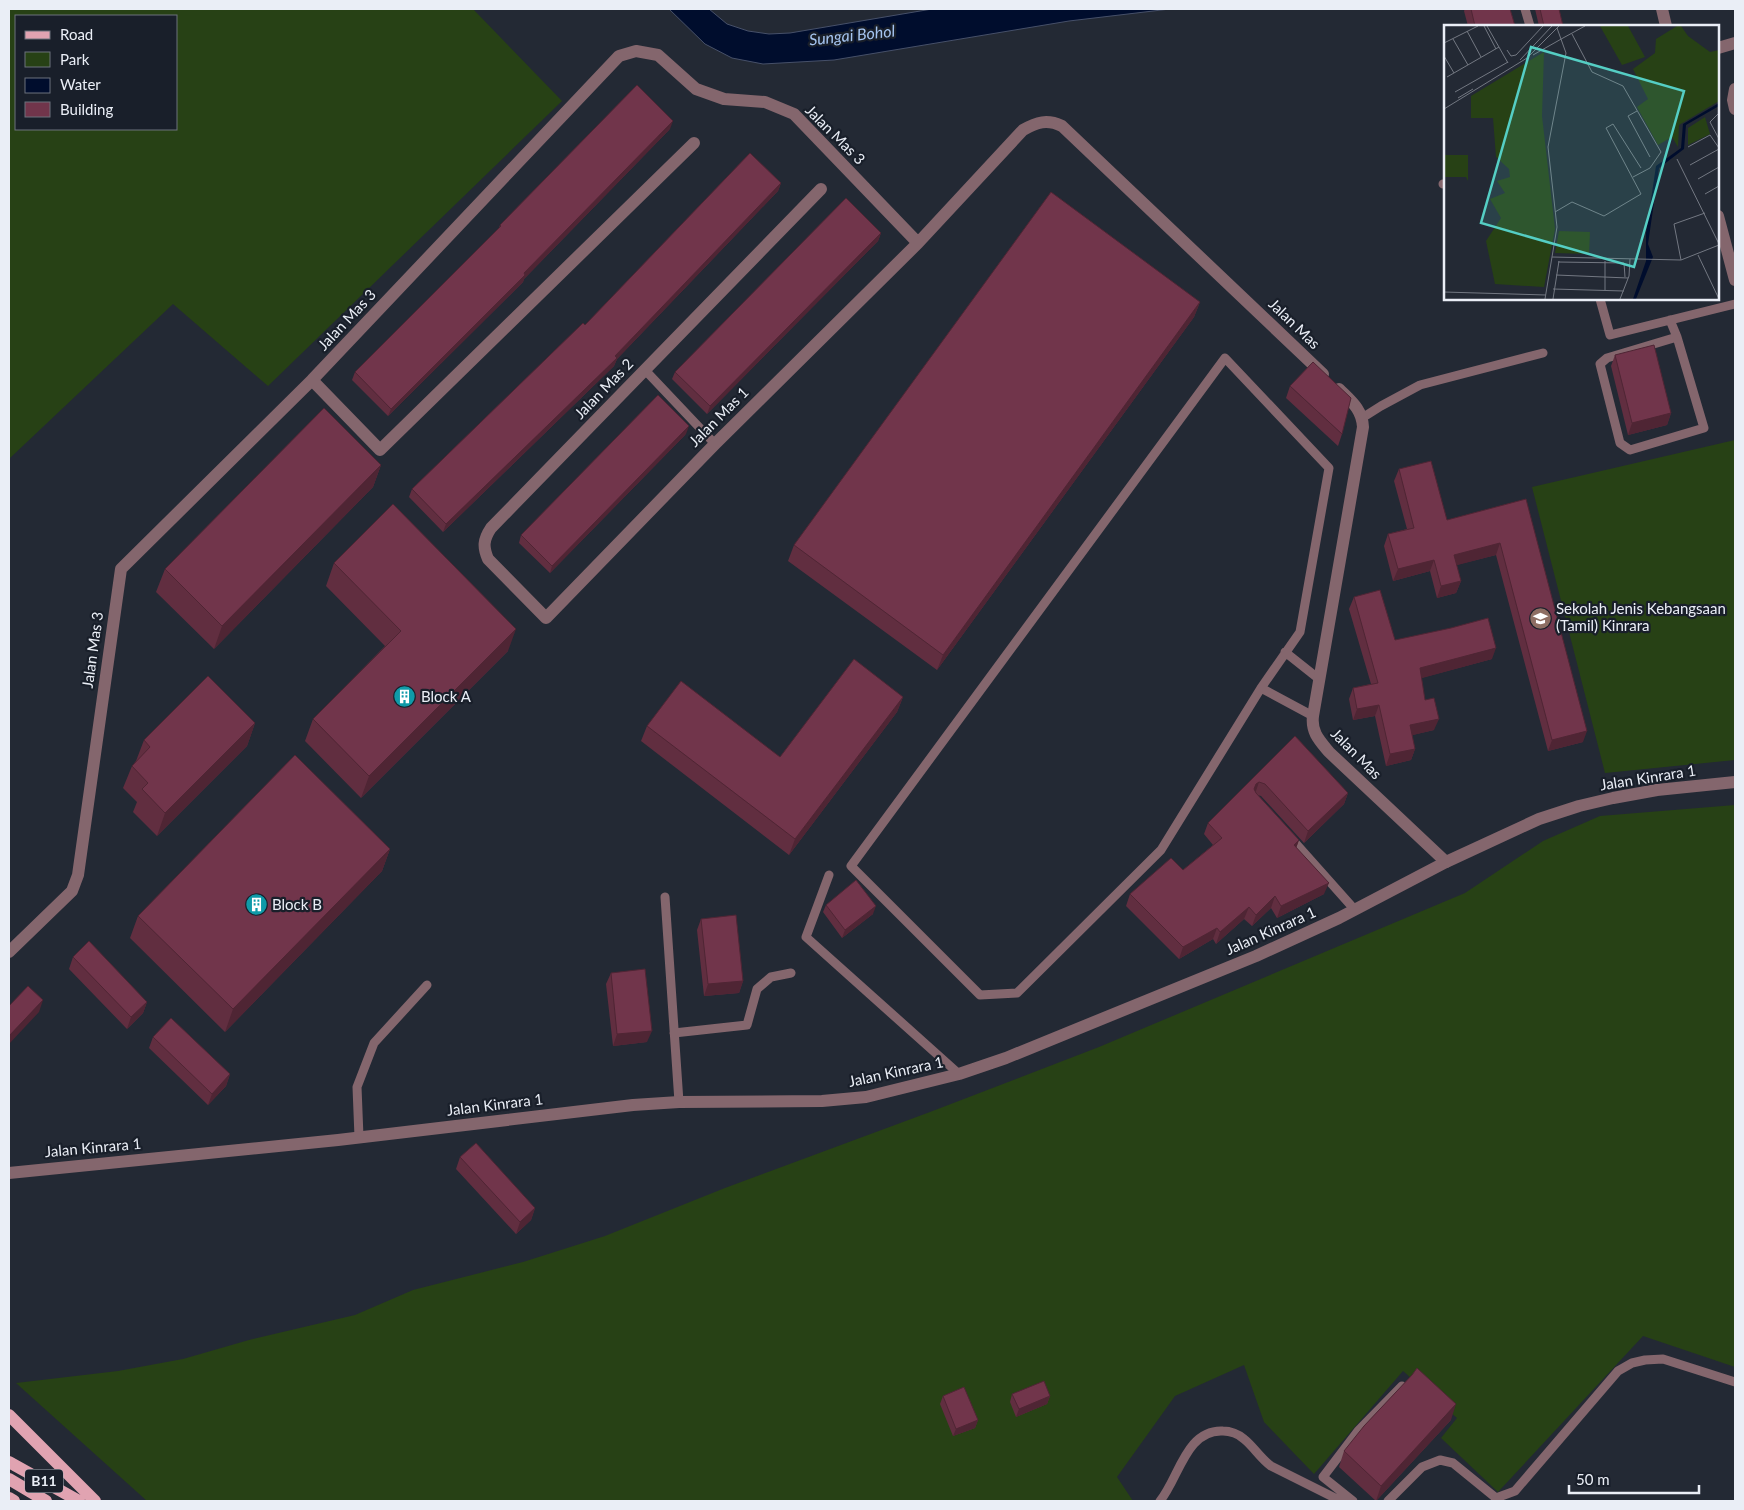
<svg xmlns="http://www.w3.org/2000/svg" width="1744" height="1510" font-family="Lato,sans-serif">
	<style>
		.green { fill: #274115; fill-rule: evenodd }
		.water { fill: #000d2d; stroke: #465069 }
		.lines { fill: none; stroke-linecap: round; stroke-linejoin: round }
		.service { stroke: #84666d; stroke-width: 9 }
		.minor { stroke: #84666d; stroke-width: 12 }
		.tertiary { stroke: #84666d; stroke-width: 12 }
		.primary { stroke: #e1a3b1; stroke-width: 12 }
		.wall { fill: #612e40 }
		.shaded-wall { fill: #4f2534 }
		.building { fill: #71354b; stroke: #4f2534 }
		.labels { text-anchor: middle; stroke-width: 4.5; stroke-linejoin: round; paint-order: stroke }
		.shield { fill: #191f2a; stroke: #abb0b9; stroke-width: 1 }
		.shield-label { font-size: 14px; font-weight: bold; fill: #eaeef6 }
		.street-label { font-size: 15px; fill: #eaeef6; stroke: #191f2a }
		.poi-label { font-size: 15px; fill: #eaeef6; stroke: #191f2a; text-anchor: start }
		.water-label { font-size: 16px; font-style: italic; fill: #a6c5f1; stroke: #191f2a }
		.inset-road { fill: none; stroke: #737882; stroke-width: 1 }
		.view { fill: #55cec4; fill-opacity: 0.15; stroke: #55cec4; stroke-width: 2.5 }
		.inset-edge { fill: none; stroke: #eaeef6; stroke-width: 2.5 }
	</style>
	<rect width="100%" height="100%" fill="#232934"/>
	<path class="green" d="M 9,9 L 473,9 L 562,101 L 268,386 L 173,304 L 9,459 ZM 16,16 L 176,16 L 176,129 L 16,129 Z
		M 1735,440 L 1735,760 L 1605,773 L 1532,487 Z
		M 1735,805 L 1735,1367 L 1643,1336 L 1498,1492 L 1441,1438 L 1457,1418 L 1403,1371 L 1314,1474 L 1264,1422 L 1244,1365 L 1175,1396 L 1117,1477 L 1133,1501 L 147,1501 L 16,1383 L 118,1371 L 183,1359 L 249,1340 L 355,1315 L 413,1290 L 523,1262 L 605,1236 L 725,1188 L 930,1112 L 1099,1047 L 1465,893 L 1543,841 L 1600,816 Z"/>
	<path class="water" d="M 669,9 L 709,9 L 727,24 L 748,31 L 769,34 L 790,33 L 932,9 L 1170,9 L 1069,21 L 834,60 L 763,64 L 732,58 L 705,44 Z"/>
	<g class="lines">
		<path class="service" d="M 1525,9 L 1530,26
			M 1443,184 L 1445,184
			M 1600,299 L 1610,335 L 1735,304
			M 1670,320 L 1677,337 L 1704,428 L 1630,450 L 1620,443 L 1600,364 L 1607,358 L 1677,337
			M 1225,358 L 1329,468 L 1300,632 L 1261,688 L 1161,850 L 1017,993 L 980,995 L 851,866 Z
			M 645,370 L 715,444
			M 1362,418 L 1381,406 L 1420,385 L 1543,353
			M 1285,652 L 1319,679
			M 1261,688 L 1313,716
			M 1290,837 L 1355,910
			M 829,875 L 806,937 L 959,1074
			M 665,897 L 679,1102
			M 674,1033 L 747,1025 L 757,989 L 771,977 L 791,973
			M 359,1137 L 357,1087 L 374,1043 L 427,985
			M 1160,1501 C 1179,1478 1186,1429 1223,1431 C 1230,1431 1239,1434 1244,1439 C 1254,1447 1260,1458 1271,1466 L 1341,1501
			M 1353,1501 L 1323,1477 L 1358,1431 L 1402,1386
			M 1388,1501 L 1422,1467 L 1440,1460 L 1453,1463 L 1496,1498 L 1515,1491 L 1618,1371 L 1632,1363 L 1645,1360 L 1663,1359 L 1735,1382"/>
		<path class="minor" d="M 1662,9 L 1666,26
			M 1718,48 L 1735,43
			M 1735,89 L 1733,100 L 1735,109
			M 821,189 L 491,528 C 483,540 483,547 488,559 L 546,618 L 715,444 L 918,243 L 1023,130 C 1037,122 1047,119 1062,126 L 1323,374
			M 1718,216 L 1735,280
			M 312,380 L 380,450 L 694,143
			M 1339,389 C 1351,401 1362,409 1363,427 L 1313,716 C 1311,732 1319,740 1329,752 L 1446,862
			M 9,952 L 72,891 L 78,875 L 121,569 L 312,380 L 619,56 L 636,51 L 658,55 L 696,89 L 724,99 L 765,102 L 794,114 L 918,243"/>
		<path class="tertiary" d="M 9,1173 L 338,1140 L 633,1105 L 679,1102 L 822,1101 L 866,1097 L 959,1074 L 1006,1058 L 1256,956 L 1339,918 L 1446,862 L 1539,819 L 1579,806 L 1613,798 L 1657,790 L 1735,782"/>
		<path class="primary" d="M 9,1415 L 95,1501
			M 9,1462 L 79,1501
			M 9,1479 L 46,1501
			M 9,1498 L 14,1501"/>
	</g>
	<path class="wall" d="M 1465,9 L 1510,9 L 1515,26 L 1468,26 L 1464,11 Z
		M 1535,9 L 1559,9 L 1563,26 L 1539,26 Z
		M 670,129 L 524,279 L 523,282 L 388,416 L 352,380 L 355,372 L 499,228 L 500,225 Z
		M 781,183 L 778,191 L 617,359 L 614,366 L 443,532 L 409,497 L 412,489 L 585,325 Z
		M 881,233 L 878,241 L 707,414 L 672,379 L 675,372 Z
		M 1200,302 L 1194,317 L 937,670 L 788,561 L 794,545 Z
		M 1615,355 L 1671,413 L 1667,425 L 1628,435 L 1611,366 Z
		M 1290,386 L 1342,434 L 1338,446 L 1286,398 Z
		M 686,434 L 550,573 L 519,543 L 521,535 Z
		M 381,465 L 373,487 L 214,649 L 156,592 L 165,569 Z
		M 1399,469 L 1447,520 L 1526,499 L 1583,742 L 1548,751 L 1496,555 L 1456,565 L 1461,581 L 1456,593 L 1437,598 L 1430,571 L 1393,581 L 1384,546 L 1388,534 L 1407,529 L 1394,481 Z
		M 334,563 L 508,651 L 361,798 L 305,741 L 313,719 L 385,646 L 326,586 Z
		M 1354,597 L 1395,640 L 1492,659 L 1421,678 L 1425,700 L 1434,730 L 1412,735 L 1415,749 L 1411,760 L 1386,766 L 1375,716 L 1353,720 L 1349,699 L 1353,688 L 1371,684 L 1349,609 Z
		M 903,697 L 897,712 L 789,855 L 641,741 L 647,726 L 780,757 Z
		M 255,723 L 247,746 L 157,836 L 133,812 L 137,802 L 123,788 L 132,766 L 136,761 L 144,740 Z
		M 1295,736 L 1348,793 L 1344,804 L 1304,843 L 1261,796 L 1257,795 L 1299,840 L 1296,848 L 1324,894 L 1277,918 L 1271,908 L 1252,926 L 1244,919 L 1216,944 L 1213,939 L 1179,959 L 1126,906 L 1130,894 L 1183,870 L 1213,845 L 1204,834 L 1208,823 Z
		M 390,849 L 382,871 L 225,1032 L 130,938 L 138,916 Z
		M 826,905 L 873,914 L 842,938 L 823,912 Z
		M 701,919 L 743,981 L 739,993 L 704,996 L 697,930 Z
		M 73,957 L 147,1002 L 143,1013 L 127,1029 L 69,969 Z
		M 611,973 L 647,1042 L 613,1046 L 606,984 Z
		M 153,1037 L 230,1074 L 226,1086 L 208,1105 L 149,1048 Z
		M 460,1157 L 535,1208 L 531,1220 L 516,1234 L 456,1169 Z
		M 1012,1394 L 1050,1396 L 1047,1404 L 1016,1417 L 1010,1402 Z
		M 943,1396 L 978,1420 L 975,1428 L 953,1436 L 940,1404 Z
		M 1451,1420 L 1376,1501 L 1339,1467 L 1344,1451 Z"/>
	<path class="shaded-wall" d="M 673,121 L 670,129 L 524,279 L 523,282 L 388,416 L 391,409 Z
		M 781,183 L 778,191 L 617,359 L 614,366 L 443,532 L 446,524 L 615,356 Z
		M 881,233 L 878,241 L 707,414 L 710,406 Z
		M 1200,302 L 1194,317 L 937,670 L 943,655 Z
		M 1671,413 L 1667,425 L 1628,435 L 1632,423 Z
		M 689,426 L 686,434 L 550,573 L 552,566 Z
		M 381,465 L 373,487 L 214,649 L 222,626 Z
		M 1500,543 L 1496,555 L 1450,567 L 1454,555 Z
		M 1434,560 L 1430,571 L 1393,581 L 1398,569 Z
		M 1461,581 L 1456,593 L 1437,598 L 1441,586 Z
		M 516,629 L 508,651 L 361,798 L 369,776 Z
		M 1496,648 L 1492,659 L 1415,680 L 1420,668 Z
		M 903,697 L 897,712 L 789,855 L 795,839 Z
		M 1379,705 L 1375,716 L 1353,720 L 1357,709 Z
		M 1439,719 L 1434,730 L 1405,737 L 1410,725 Z
		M 255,723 L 247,746 L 157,836 L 165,813 Z
		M 1587,731 L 1583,742 L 1548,751 L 1552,740 Z
		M 1415,749 L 1411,760 L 1386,766 L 1390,754 Z
		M 1259,782 L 1255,794 L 1251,796 L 1256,784 Z
		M 1348,793 L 1344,804 L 1304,843 L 1308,831 Z
		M 1299,840 L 1295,851 L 1294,845 Z
		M 390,849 L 382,871 L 225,1032 L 233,1009 Z
		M 1329,883 L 1324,894 L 1277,918 L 1281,906 Z
		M 1275,896 L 1271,908 L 1252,926 L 1256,915 Z
		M 876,906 L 873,914 L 842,938 L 845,930 Z
		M 1249,907 L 1244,919 L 1216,944 L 1220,932 Z
		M 1217,928 L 1213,939 L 1179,959 L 1183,947 Z
		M 743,981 L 739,993 L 704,996 L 708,984 Z
		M 43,1000 L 39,1012 L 9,1044 L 9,1036 Z
		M 147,1002 L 143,1013 L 127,1029 L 131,1017 Z
		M 652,1031 L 647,1042 L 613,1046 L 617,1034 Z
		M 230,1074 L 226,1086 L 208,1105 L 212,1094 Z
		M 535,1208 L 531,1220 L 516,1234 L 520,1222 Z
		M 1050,1396 L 1047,1404 L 1016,1417 L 1019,1409 Z
		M 1456,1404 L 1451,1420 L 1376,1501 L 1381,1486 Z
		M 978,1420 L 975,1428 L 953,1436 L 956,1429 Z"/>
	<path class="building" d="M 1471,9 L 1510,9 L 1515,26 L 1475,26 Z
		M 1540,9 L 1559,9 L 1563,26 L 1544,26 Z
		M 637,85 L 673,121 L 524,273 L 525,275 L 391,409 L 355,372 L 501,226 L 500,225 Z
		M 750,153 L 781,183 L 615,356 L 617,358 L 446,524 L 412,489 L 583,323 L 585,325 Z
		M 1051,192 L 1200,302 L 943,655 L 794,545 Z
		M 846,198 L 881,233 L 710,406 L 675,372 Z
		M 1654,345 L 1671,413 L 1632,423 L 1615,355 Z
		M 1313,362 L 1351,398 L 1342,434 L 1290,386 Z
		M 658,395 L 689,426 L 552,566 L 521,535 Z
		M 324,408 L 381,465 L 222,626 L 165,569 Z
		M 1431,461 L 1447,520 L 1526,499 L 1587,731 L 1552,740 L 1500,543 L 1454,555 L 1461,581 L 1441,586 L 1434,560 L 1398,569 L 1388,534 L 1414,528 L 1399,469 Z
		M 393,504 L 516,629 L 369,776 L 313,719 L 401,631 L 334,563 Z
		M 1380,590 L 1395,640 L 1451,628 L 1488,618 L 1496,648 L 1420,668 L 1425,700 L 1434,698 L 1439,719 L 1410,725 L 1415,749 L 1390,754 L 1379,705 L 1357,709 L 1353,688 L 1378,683 L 1354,597 Z
		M 854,659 L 903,697 L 795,839 L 647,726 L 681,681 L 780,757 Z
		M 208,676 L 255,723 L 165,813 L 142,789 L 148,783 L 132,766 L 150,747 L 144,740 Z
		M 1295,736 L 1348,793 L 1308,831 L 1265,784 L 1259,782 L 1256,784 L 1254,789 L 1256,793 L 1299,840 L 1294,845 L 1329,883 L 1281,906 L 1275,896 L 1256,915 L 1249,907 L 1220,932 L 1217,928 L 1183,947 L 1130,894 L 1171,858 L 1183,870 L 1222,838 L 1208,823 Z
		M 295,755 L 390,849 L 233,1009 L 138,916 Z
		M 856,880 L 876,906 L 845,930 L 826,905 Z
		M 736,915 L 743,981 L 708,984 L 701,919 Z
		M 89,941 L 147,1002 L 131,1017 L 73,957 Z
		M 645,969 L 652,1031 L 617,1034 L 611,973 Z
		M 28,986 L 43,1000 L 9,1036 L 9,1006 Z
		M 171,1018 L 230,1074 L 212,1094 L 153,1037 Z
		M 476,1143 L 535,1208 L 520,1222 L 460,1157 Z
		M 1417,1368 L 1456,1404 L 1381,1486 L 1344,1451 L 1364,1426 L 1412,1375 Z
		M 1044,1381 L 1050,1396 L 1019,1409 L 1012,1394 Z
		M 964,1387 L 978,1420 L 956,1429 L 943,1396 Z"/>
	<defs>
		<symbol id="school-disc" viewBox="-11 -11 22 22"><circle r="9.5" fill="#8d6e63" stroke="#191f2a"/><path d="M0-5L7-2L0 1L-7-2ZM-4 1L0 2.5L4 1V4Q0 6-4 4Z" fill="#fff"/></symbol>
		<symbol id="building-disc" viewBox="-11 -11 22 22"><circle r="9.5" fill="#0f9aa8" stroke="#191f2a"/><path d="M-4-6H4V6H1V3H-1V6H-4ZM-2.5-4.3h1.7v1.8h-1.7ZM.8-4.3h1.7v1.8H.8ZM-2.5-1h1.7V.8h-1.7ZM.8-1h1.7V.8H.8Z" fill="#fff"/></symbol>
	</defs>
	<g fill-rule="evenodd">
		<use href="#school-disc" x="1528" y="606" width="25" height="25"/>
		<use href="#building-disc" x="392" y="684" width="25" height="25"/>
		<use href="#building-disc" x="244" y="892" width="25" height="25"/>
	</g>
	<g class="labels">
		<rect class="shield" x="25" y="1469.5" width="38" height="23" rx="4"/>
		<g class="shield-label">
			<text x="44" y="1486">B11</text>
		</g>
		<g class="street-label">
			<text transform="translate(835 135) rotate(45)" y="5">Jalan Mas 3</text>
			<text transform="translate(347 320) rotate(-47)" y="5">Jalan Mas 3</text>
			<text transform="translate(1294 324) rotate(44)" y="5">Jalan Mas</text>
			<text transform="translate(604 389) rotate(-46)" y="5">Jalan Mas 2</text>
			<text transform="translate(719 417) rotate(-45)" y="5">Jalan Mas 1</text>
			<text transform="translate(93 650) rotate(-82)" y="5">Jalan Mas 3</text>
			<text transform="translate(1356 754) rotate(45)" y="5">Jalan Mas</text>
			<text transform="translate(1648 778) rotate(-9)" y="5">Jalan Kinrara 1</text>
			<text transform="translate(1271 931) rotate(-24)" y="5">Jalan Kinrara 1</text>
			<text transform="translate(896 1072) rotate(-12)" y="5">Jalan Kinrara 1</text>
			<text transform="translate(495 1105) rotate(-7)" y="5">Jalan Kinrara 1</text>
			<text transform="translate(93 1148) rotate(-5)" y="5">Jalan Kinrara 1</text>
		</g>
		<g class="poi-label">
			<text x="1556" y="614">Sekolah Jenis Kebangsaan<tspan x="1556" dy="17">(Tamil) Kinrara</tspan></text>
			<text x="421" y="702">Block A</text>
			<text x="272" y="910">Block B</text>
		</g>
		<g class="water-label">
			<text transform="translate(852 35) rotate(-6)" y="6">Sungai Bohol</text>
		</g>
	</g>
	<g transform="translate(1444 25)">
		<rect width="275" height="275" fill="#232934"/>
		<path d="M 156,1 L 184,1 L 201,32 L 178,40 ZM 233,1 L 237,1 L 244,11 L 266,27 L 275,25 L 275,76 L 235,100 L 234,122 L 228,112 L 214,120 L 193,82 L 204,74 L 189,44 L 211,28 L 212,14 ZM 100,27 L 98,91 L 111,204 L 100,262 L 51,259 L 42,216 L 57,193 L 46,174 L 61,168 L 53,156 L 66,152 L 65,144 L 52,132 L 49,93 L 27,93 L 27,71 ZM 261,92 L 266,109 L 244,120 L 244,103 ZM 0,130 L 24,130 L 24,156 L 22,152 L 0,152 ZM 115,206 L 146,207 L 145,229 L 111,228 Z" fill="#274115"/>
		<path d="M 275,78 L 275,81 L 242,100 L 240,124 L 215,143 L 204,219 L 209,232 L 192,274 L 189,274 L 202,236 L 202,208 L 212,141 L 237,123 L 239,99 Z" fill="#000d2d"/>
		<path class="inset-road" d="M 40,1 L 52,24M 43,1 L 64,38M 23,6 L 37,32M 128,9 L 148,47 L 179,61 L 217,127 L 206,143 L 189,152M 119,13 L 141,1M 9,14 L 24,40M 0,18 L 34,1M 63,25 L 67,31 L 72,30 L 99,1M 89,30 L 119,13M 0,31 L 10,48M 76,35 L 108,1M 3,52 L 55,22M 11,67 L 64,37M 14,73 L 29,64M 0,84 L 83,33 L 115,1M 193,86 L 184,91 L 206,132M 275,88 L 266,97 L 275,114M 244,122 L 266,110 L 275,123M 233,134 L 275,219M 246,140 L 275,124M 254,154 L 275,142M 261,169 L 275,161M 111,187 L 128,177 L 160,191 L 197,169 L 162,103 L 169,99 L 197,143M 254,230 L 275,274M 108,232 L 237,235 L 275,220M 237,235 L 230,199 L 261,188M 114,237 L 180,238 L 181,252M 112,250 L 184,253M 109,264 L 180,266M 161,265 L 161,236M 0,267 L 102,270M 101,274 L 113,202 L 104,122 L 122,28 L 113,3M 109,274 L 115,236M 176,274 L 185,251 L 186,234"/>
		<path class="view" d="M 87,22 L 240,66 L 190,242 L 37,198 Z"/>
		<rect width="275" height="275" class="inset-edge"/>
	</g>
	<rect width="1744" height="1510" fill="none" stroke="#eaeef6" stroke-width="20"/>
	<rect x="15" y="15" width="162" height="115" fill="#191f2a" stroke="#6d727c"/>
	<rect x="25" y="31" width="25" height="8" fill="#e1a3b1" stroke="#6d727c"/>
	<text x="60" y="40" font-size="15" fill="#eaeef6">Road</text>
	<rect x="25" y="52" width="25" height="15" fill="#274115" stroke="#6d727c"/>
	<text x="60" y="65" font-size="15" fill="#eaeef6">Park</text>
	<rect x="25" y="78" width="25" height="15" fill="#000d2d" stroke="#6d727c"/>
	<text x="60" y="90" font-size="15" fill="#eaeef6">Water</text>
	<rect x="25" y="102" width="25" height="15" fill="#71354b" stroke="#6d727c"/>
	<text x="60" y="115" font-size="15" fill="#eaeef6">Building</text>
	<path d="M1569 1485v8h130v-8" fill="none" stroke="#eaeef6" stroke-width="2.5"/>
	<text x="1576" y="1485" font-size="15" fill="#eaeef6" stroke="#191f2a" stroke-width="4" paint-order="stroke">50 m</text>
</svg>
